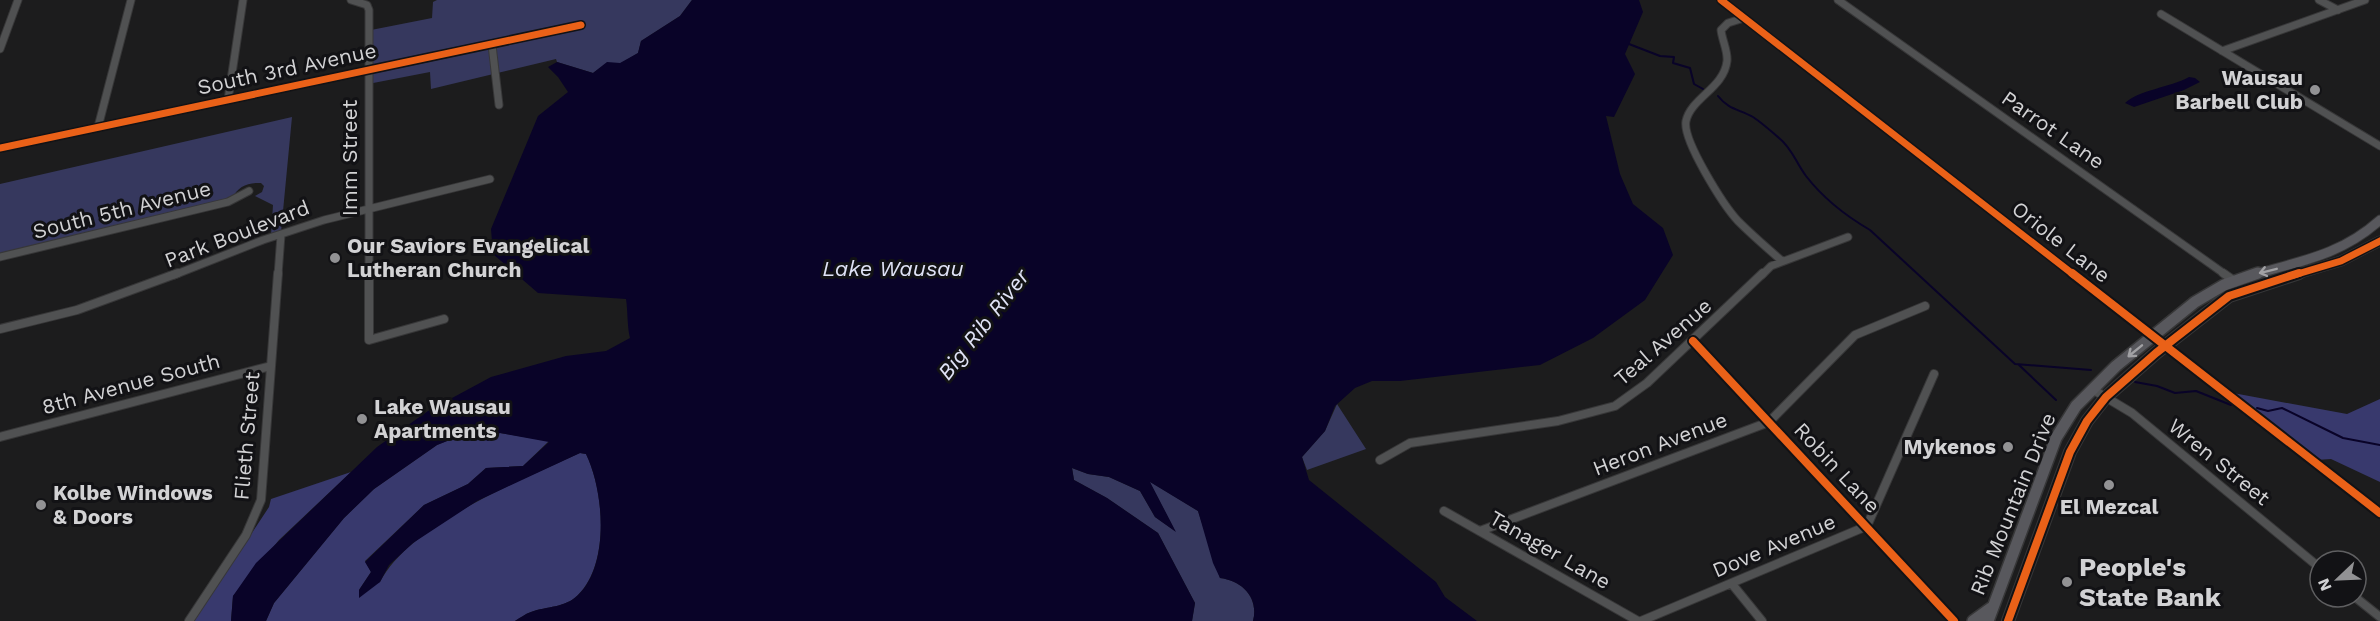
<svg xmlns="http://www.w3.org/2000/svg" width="2380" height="621" font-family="'Work Sans',sans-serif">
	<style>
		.green { fill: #36385e }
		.forest { fill: #38396d }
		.water { fill: #090328 }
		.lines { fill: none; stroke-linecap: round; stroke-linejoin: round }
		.stream { stroke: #090328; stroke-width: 2 }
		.street-far1-casing { stroke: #373738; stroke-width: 9 }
		.street-casing { stroke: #373738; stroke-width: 10 }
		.secondary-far1-casing { stroke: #373738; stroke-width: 11 }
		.secondary-casing { stroke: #373738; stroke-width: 14 }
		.street-far1 { stroke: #505152; stroke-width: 7 }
		.street { stroke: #505152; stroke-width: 8 }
		.secondary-far1 { stroke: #58585d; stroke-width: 9 }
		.secondary { stroke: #58585d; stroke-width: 11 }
		.cycleway-far1-casing { stroke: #121215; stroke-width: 10 }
		.cycleway-casing { stroke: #121215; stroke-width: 12 }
		.cycleway-far1 { stroke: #ea6118; stroke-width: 7 }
		.cycleway { stroke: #ea6118; stroke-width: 8 }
		.oneway { stroke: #a1a1a4 }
		.poi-dot { fill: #929294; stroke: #121215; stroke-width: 2 }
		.labels { text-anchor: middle; stroke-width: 6; stroke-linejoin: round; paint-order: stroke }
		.street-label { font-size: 21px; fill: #d2d2d4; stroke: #121215 }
		.poi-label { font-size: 21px; font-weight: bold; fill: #d2d2d4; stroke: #121215; text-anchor: start }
		.water-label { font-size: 22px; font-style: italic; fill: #e0e3f6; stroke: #121215 }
		.near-poi-label { font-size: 26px; font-weight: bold; fill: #d2d2d4; stroke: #121215; text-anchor: start }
	</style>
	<rect width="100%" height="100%" fill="#1c1c1d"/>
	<path class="green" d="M 437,0 L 692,0 L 680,16 L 641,41 L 638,53 L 620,64 L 607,63 L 593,73 L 557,62 L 556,59 L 431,89 L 430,72 L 368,84 L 372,66 L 371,30 L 432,18 L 433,2 Z
		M 292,117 L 281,232 L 271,235 L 273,205 L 255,196 L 262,192 L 264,186 L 261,183 C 247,182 238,187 232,198 L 0,255 L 0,184 Z
		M 1337,404 L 1366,449 L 1307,470 L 1302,457 L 1325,431 Z
		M 1072,468 L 1088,474 L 1109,477 L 1140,491 L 1155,517 L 1175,531 L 1149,481 L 1198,511 L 1220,578 C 1243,581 1259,598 1253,621 L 1192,621 L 1195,603 L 1158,533 L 1107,498 L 1074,480 Z"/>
	<path class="forest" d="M 2233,393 L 2347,414 L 2380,399 L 2380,482 L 2331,459 L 2316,460 Z
		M 488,425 L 500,433 L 549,441 L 523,466 L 486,468 L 468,484 L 424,505 L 365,561 L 371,572 L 359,590 L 380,582 C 411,523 520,481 580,453 L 586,454 C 604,491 610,563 578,595 C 565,608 547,606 531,612 C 525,614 520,618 515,621 L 266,621 L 274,603 L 344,518 L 374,489 L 437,445 Z
		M 351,472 L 279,540 L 233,596 L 231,621 L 194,621 L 269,507 L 271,499 Z"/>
	<path class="water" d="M 692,0 L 1639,0 L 1643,12 L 1625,54 L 1635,74 L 1614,117 L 1606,116 L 1620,174 L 1633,204 L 1663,228 L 1673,255 L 1645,300 L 1593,338 L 1540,365 L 1400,381 L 1372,381 L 1355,388 L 1335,406 L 1325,431 L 1302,457 L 1309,480 L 1436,582 L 1445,597 L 1477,621 L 1253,621 C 1259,598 1243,581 1220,578 L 1213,563 L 1198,511 L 1150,482 L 1176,532 L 1155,517 L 1140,491 L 1109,477 L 1088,474 L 1072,468 L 1074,480 L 1107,498 L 1158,533 L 1195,603 L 1192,621 L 515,621 C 520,618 525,614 531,612 C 547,606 565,608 578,595 C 610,564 604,491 586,454 L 580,453 L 477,501 L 413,543 L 389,565 L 380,582 L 359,598 L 359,590 L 371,572 L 365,562 L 424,505 L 468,484 L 486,468 L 523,466 L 549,442 L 500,433 L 488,441 L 478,437 L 487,425 L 437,445 L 374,489 L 344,518 L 274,603 L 266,621 L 231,621 L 233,596 L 256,563 L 377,447 L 428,411 L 491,377 L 566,356 L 606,351 L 630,338 C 627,326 628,312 626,299 L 538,293 L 493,254 L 491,229 L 538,116 L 568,92 L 558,77 L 548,67 L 557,62 L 593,73 L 607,62 L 620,63 L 638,53 L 641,41 L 680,16 Z
		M 2189,77 L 2195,78 L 2200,82 L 2184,90 L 2134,107 L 2125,103 C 2141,89 2169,88 2189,77 Z"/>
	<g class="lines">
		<path class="stream" d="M 1629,44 L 1660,56 L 1674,57 L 1673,63 L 1690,68 L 1694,84 L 1703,89
			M 1718,96 C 1729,110 1739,109 1753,117 C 1762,123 1771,131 1779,138 C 1792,148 1796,163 1806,176 C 1823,198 1846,216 1870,230 L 2015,364 L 2091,370
			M 2019,365 L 2056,400
			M 2135,382 L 2157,386 L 2175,393 L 2196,391 L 2231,405
			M 2257,408 L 2268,411 L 2282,408 L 2343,438 L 2380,445"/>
		<defs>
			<path id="street-far1" d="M 351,0 L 367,5 L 369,10 L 369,275
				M 1721,0 L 2074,275
				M 1838,0 L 2226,275
				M 2319,0 L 2338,10
				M 2161,14 L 2380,146
				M 1744,18 L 1728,23 L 1721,30 C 1722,40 1728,51 1727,61 C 1724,88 1691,98 1686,121 C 1682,140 1724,206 1738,221 C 1752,235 1767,248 1782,261
				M 492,45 L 499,105
				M 0,49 L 18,0
				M 2222,51 L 2365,0
				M 228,100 L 243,0
				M 98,127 L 131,0
				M 0,148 L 581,25
				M 0,257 L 228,202 L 249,191
				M 174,275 L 263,240 L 324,220 L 490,179
				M 278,275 L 281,235
				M 1762,275 L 1771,266 L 1848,237"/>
			<path id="street" d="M 369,273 L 369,340 L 444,319
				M 2072,273 L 2380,513
				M 2223,273 L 2236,282
				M 0,329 L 77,310 L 178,273
				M 1693,341 L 1954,621
				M 2092,389 L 2132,413 L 2320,568
				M 0,437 L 271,366
				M 1380,460 L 1410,443 L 1558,421 L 1615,406 L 1647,383 L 1763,273
				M 1444,511 L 1638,621
				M 1480,531 L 1769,422 L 1855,335 L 1925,306
				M 1732,584 L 1762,621
				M 2355,597 L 2380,617
				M 189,621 L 246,535 L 261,500 L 278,273
				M 1641,621 L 1867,526 L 1934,374"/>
			<path id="secondary-far1" d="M 2252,275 C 2301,261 2341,255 2380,220
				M 2294,275 L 2341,261 L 2380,241"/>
			<path id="secondary" d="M 1973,621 L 1991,608
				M 1988,621 L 2056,438 L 2076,406 L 2116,366 L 2195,302 L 2224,285 L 2258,273
				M 2008,621 L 2070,452 L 2087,421 L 2106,397 L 2156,353 L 2229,296 L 2299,273"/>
		</defs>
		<use href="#street-far1" class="street-far1-casing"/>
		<use href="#street" class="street-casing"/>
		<use href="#secondary-far1" class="secondary-far1-casing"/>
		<use href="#secondary" class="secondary-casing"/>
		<use href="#street-far1" class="street-far1"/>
		<use href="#street" class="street"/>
		<use href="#secondary-far1" class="secondary-far1"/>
		<use href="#secondary" class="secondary"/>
		<defs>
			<path id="cycleway-far1" d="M 1721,0 L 2074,275
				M 0,148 L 581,25
				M 2294,275 L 2341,261 L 2380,241"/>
			<path id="cycleway" d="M 2072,273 L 2380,513
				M 1693,341 L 1954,621
				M 2008,621 L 2070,452 L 2087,421 L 2106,397 L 2156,353 L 2229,296 L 2299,273"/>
		</defs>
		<use href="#cycleway-far1" class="cycleway-far1-casing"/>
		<use href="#cycleway" class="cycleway-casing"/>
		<use href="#cycleway-far1" class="cycleway-far1"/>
		<use href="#cycleway" class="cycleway"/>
	</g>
	<defs><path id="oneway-shaft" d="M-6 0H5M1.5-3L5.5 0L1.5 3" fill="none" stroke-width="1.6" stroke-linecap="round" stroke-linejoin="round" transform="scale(1.5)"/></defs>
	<g class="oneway">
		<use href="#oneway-shaft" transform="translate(2268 271) rotate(166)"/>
		<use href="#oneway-shaft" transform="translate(2135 351) rotate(141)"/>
	</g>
	<g class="poi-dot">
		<circle cx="2315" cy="90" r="6"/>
		<circle cx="335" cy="258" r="6"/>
		<circle cx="362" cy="419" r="6"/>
		<circle cx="2008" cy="447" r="6"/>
		<circle cx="2109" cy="485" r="6"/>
		<circle cx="41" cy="505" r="6"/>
		<circle cx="2067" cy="582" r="6"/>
	</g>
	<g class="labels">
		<g class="street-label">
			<text transform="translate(287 69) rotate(-12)" y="7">South 3rd Avenue</text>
			<text transform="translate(2053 130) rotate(35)" y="7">Parrot Lane</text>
			<text transform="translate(350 158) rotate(-90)" y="7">Imm Street</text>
			<text transform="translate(122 210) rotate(-14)" y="7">South 5th Avenue</text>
			<text transform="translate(237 234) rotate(-21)" y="7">Park Boulevard</text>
			<text transform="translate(2061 242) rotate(38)" y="7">Oriole Lane</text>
			<text transform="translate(1663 342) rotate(-41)" y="7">Teal Avenue</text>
			<text transform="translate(131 384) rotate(-15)" y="7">8th Avenue South</text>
			<text transform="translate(247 436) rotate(-85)" y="7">Flieth Street</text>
			<text transform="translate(1660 444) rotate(-21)" y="7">Heron Avenue</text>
			<text transform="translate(2219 462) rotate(39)" y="7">Wren Street</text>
			<text transform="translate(1837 468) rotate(47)" y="7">Robin Lane</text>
			<text transform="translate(2013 504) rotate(-68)" y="7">Rib Mountain Drive</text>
			<text transform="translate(1774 546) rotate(-23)" y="7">Dove Avenue</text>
			<text transform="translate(1550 550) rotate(30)" y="7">Tanager Lane</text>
		</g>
		<g class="poi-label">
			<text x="2303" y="85" text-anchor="end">Wausau<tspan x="2303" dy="24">Barbell Club</tspan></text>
			<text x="347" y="253">Our Saviors Evangelical<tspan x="347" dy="24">Lutheran Church</tspan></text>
			<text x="374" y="414">Lake Wausau<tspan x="374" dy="24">Apartments</tspan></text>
			<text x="1996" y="454" text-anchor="end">Mykenos</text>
			<text x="53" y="500">Kolbe Windows<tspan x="53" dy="24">&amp; Doors</tspan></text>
			<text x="2109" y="514" text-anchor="middle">El Mezcal</text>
		</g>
		<g class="water-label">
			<text x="893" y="276">Lake Wausau</text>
			<text transform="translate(983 324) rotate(-52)" y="8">Big Rib River</text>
		</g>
		<g class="near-poi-label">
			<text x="2079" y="576">People's<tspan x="2079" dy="30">State Bank</tspan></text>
		</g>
	</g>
	<g transform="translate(2338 579) rotate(247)"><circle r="28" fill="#121215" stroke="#5f5f61" stroke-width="1.5"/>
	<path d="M0-4.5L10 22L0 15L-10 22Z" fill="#929294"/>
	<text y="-9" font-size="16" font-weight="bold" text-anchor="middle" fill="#d2d2d4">N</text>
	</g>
</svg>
